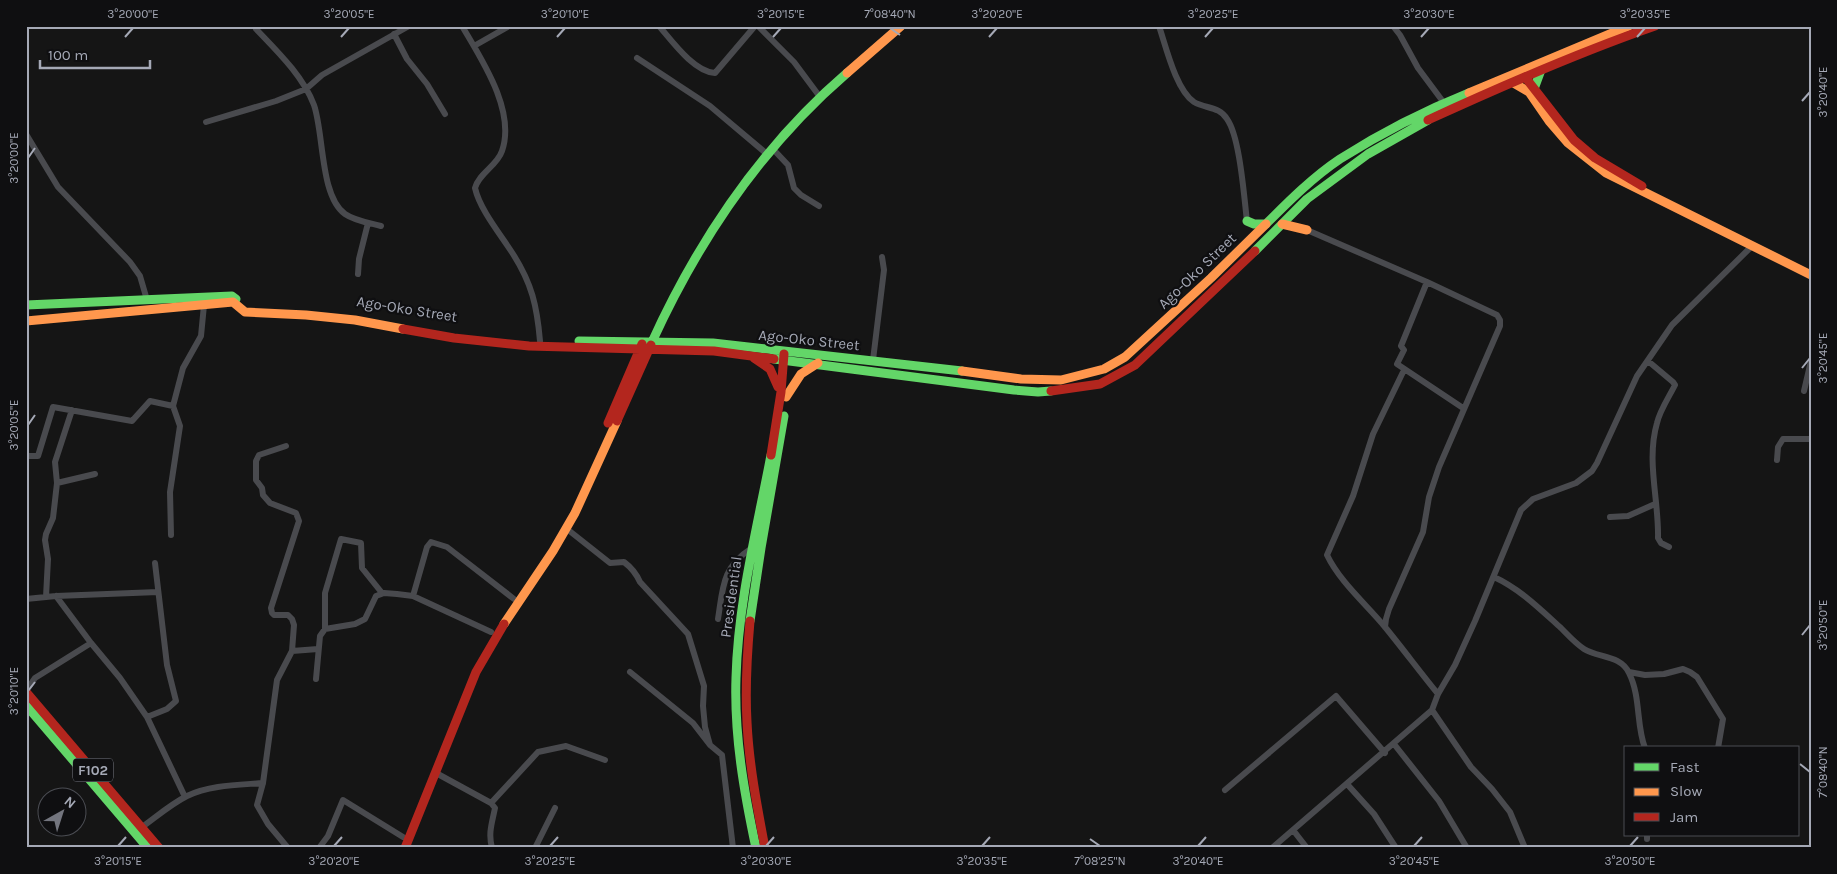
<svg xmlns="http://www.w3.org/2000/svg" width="1837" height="874" font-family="Karla,sans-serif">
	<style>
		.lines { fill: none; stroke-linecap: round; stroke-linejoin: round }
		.street { stroke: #494a4e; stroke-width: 6 }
		.fast { stroke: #63d668; stroke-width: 9 }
		.slow { stroke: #ff974d; stroke-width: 9 }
		.jam { stroke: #b3261e; stroke-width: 9 }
		.ticks { fill: none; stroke: #a5a9b6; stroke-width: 2 }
		.labels { text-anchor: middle; stroke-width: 4.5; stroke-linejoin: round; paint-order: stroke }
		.shield { fill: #0f0f11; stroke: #787b84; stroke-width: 1 }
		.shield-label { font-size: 14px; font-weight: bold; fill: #a5a9b6 }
		.street-label { font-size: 15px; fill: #a5a9b6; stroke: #0f0f11 }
		.neatline { fill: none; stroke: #a5a9b6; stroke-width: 2 }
		.ticks-label { font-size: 12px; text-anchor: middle; fill: #a5a9b6 }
	</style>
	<rect width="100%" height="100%" fill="#151515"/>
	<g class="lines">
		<path class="street" d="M 462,26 C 482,60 516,111 502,151 C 497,166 479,173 475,188 C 480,210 501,235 513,254 C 532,284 537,306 540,341
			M 659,26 C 672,41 694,72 715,73 L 755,26
			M 758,26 L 794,62 L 820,97
			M 1159,26 C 1166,47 1176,90 1194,102 C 1206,109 1219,106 1227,119 C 1240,137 1244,197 1247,221
			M 1393,26 L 1400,35 L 1418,68 L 1444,103
			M 256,29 C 277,51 303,76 314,105 C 324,134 320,196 345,214 C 355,221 370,223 381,226
			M 394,34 L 407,59 L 427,84 L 445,114
			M 474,46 L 509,26
			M 637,58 L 710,106 L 767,154
			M 206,122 L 276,101 L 306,89 L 322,75 L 409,26
			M 26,134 L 58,187 L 130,262 L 140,276 L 147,300
			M 772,148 L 788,165 L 794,188 L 801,195 L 819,206
			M 1307,230 L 1427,282 L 1497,315 L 1500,320 L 1500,326 L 1439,467 L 1429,497 L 1423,532 L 1389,609 L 1386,619 L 1385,627
			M 358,274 L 359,259 L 368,223
			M 1427,282 L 1401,346 L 1404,350 L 1397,364 L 1463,408
			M 873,360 L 884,270 L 882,257
			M 1648,361 L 1673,382 L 1675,385 C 1669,397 1660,410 1657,423 C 1646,461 1659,500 1658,538 L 1661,543 L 1669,547
			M 1404,370 L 1373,434 L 1353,496 L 1327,555 C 1340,582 1366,604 1385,627 C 1403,649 1420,672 1438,694
			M 1804,391 L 1811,361
			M 286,446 L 259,455 L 256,461 L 256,480 L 262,488 L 263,495 L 270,503 L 296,513 L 299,521 L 271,608 L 272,613 L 274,615 L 288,615 L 292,619 L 294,625 L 292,651 L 277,680 L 263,783 L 257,805 L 268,824 L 288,848
			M 26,456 L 38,456 L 53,407 L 132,421 L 150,401 L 173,406
			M 1777,460 L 1778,447 L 1783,439 L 1811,439
			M 57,483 L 55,462 L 72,410
			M 1610,517 L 1628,516 L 1655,504
			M 567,529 L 610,563 L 624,562 C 632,568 636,573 640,582 L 688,634 L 704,686 L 703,706 L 705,727 L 710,745
			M 171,535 L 170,492 L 180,426 L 173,406 L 183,368 L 201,336 L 204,305
			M 1494,577 C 1520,589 1540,609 1561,628 C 1568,635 1575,643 1584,649 C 1598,658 1621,655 1629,673 C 1641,697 1636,725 1645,748
			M 56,596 L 91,643 L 120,678 L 147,717 L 185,797
			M 413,596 L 427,547 L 431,542 L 447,547 L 514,599
			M 46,597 L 48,559 L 45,540 L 46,534 L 53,518 L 57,483 L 95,474
			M 26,599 L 56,596 L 158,592
			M 718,619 C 723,587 722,567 752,548
			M 325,629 L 325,593 L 341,539 L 361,543 L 362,568 L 382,593
			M 292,651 L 318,649
			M 630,672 L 693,723 L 710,745 L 722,755 L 733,848
			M 1629,672 L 1645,675 L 1664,674 L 1683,669 L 1690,672 L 1697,677 L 1723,719 L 1718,748
			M 316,679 L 320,636 L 325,629 L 355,624 L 365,619 L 376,596 L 384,593 L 397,594 L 413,596 L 491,632
			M 26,691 L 35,678 L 91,643
			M 1432,710 L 1471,767 L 1492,789 L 1510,812 L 1525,848
			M 147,717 L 167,709 L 176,701 L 167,665 L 155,563
			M 1394,744 L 1439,801 L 1467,848
			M 436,773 L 491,803 L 495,808 C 492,823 488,833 492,848
			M 1347,784 L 1374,814 L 1396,848
			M 1225,790 L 1336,696 L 1385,753
			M 491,803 L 538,752 L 566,746 L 605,760
			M 142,827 C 156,817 171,804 187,796 C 210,785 238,785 263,783
			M 1293,830 L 1307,848
			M 1647,835 L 1647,839
			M 319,848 L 328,836 L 343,800 L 403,837
			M 535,848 L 555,808
			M 1272,848 L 1432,710 L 1438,694 L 1455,665 L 1475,621 L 1521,510 L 1533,499 L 1576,483 L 1592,471 L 1597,463 L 1637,376 L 1672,325 L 1752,246"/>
		<path class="fast" d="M 1534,89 L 1541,70
			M 1247,221 L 1254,224 L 1265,224
			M 1266,224 C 1289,201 1313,177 1340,159 C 1381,133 1424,111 1469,93
			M 1255,251 L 1307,199 L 1368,154 L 1428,120
			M 26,305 L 232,296 L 236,299
			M 579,341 L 713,343 L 962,371
			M 652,342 C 699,239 761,147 847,73
			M 774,359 L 1014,390 L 1038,392 L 1051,391
			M 750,621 L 761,548 L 784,416
			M 26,705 L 148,848
			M 756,848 C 744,792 734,735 736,678 C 738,602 757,529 771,455"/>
		<path class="slow" d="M 847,73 L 901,26
			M 1512,82 L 1529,92 L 1549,121 L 1568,143 L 1606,173 L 1811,275
			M 1469,93 L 1629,26
			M 1282,224 L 1307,230
			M 26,321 L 233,302 L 245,312 L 306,315 L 355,320 L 403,329
			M 962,371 L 1021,379 L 1061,380 L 1104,369 L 1125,357 L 1211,278 L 1266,224
			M 786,397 L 801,374 L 818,363
			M 504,624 L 553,551 L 575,513 L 617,421"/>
		<path class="jam" d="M 1525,77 L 1574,140 L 1595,158 L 1642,186
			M 1428,120 C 1502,86 1577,53 1655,26
			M 403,329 L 454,338 L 529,346 L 714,351 L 774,359
			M 754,358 L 770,369 L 778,387
			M 1051,391 L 1100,384 L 1135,365 L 1255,251
			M 617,421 L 651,345
			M 608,423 L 642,344
			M 771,455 L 781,392 L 784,354
			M 750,621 C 747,655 745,688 747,722 C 749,764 757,806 765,848
			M 26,692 L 159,848
			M 405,848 L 476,672 L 504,624"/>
	</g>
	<path class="ticks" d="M 890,28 L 900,35M 125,37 L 133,28M 341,37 L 349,28M 557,37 L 565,28M 773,37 L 781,28M 989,37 L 997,28M 1205,37 L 1213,28M 1421,37 L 1429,28M 1637,37 L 1645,28M 1802,101 L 1810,92M 28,158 L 35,148M 1802,368 L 1810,358M 28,425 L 35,415M 1802,635 L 1810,625M 28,691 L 35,682M 1800,764 L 1810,772M 1090,839 L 1100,846M 118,846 L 126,837M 334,846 L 342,837M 550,846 L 558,837M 766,846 L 774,837M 982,846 L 990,837M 1198,846 L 1206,837M 1414,846 L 1422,837M 1630,846 L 1638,837"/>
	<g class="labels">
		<rect class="shield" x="73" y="758.5" width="40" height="23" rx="4"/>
		<g class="shield-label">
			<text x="93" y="775">F102</text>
		</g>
		<g class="street-label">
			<text transform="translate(1197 271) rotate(-44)" y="5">Ago-Oko Street</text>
			<text transform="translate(407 309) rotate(9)" y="5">Ago-Oko Street</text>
			<text transform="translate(809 340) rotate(6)" y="5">Ago-Oko Street</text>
			<text transform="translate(731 597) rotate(-82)" y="5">Presidential</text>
		</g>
	</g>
	<rect width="1837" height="874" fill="none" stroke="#0f0f11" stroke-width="55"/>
	<rect x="1624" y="746" width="175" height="90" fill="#0f0f11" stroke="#4b4d53"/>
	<rect x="1634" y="763" width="25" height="8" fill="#63d668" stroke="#4b4d53"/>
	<text x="1670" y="772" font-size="15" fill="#a5a9b6">Fast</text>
	<rect x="1634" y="788" width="25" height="8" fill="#ff974d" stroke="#4b4d53"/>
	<text x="1670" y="796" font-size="15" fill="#a5a9b6">Slow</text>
	<rect x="1634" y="813" width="25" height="8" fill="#b3261e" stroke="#4b4d53"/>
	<text x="1670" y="822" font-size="15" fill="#a5a9b6">Jam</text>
	<g transform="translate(62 812) rotate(39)"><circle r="24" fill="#0f0f11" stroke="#4b4d53"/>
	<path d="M0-4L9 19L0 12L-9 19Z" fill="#73757e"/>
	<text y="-8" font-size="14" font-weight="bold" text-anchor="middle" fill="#a5a9b6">N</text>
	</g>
	<path d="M40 60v8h110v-8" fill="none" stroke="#a5a9b6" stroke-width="2.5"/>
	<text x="48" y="60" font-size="15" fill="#a5a9b6" stroke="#0f0f11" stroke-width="4" paint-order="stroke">100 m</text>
	<rect x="28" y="28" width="1782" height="818" class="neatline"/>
	<g class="ticks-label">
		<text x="133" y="18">3°20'00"E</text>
		<text x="349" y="18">3°20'05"E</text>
		<text x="565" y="18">3°20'10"E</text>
		<text x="781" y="18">3°20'15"E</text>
		<text x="890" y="18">7°08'40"N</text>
		<text x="997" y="18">3°20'20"E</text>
		<text x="1213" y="18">3°20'25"E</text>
		<text x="1429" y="18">3°20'30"E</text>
		<text x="1645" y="18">3°20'35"E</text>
		<text transform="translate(1823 92) rotate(-90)" y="4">3°20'40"E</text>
		<text transform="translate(14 158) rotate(-90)" y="4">3°20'00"E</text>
		<text transform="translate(1823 358) rotate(-90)" y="4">3°20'45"E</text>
		<text transform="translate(14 425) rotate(-90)" y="4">3°20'05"E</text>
		<text transform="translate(1823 625) rotate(-90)" y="4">3°20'50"E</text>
		<text transform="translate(14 691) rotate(-90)" y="4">3°20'10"E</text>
		<text transform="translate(1823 772) rotate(-90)" y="4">7°08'40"N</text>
		<text x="118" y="865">3°20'15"E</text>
		<text x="334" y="865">3°20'20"E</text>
		<text x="550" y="865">3°20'25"E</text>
		<text x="766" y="865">3°20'30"E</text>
		<text x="982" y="865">3°20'35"E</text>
		<text x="1100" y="865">7°08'25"N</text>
		<text x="1198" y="865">3°20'40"E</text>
		<text x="1414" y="865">3°20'45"E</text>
		<text x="1630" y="865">3°20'50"E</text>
	</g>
</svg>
